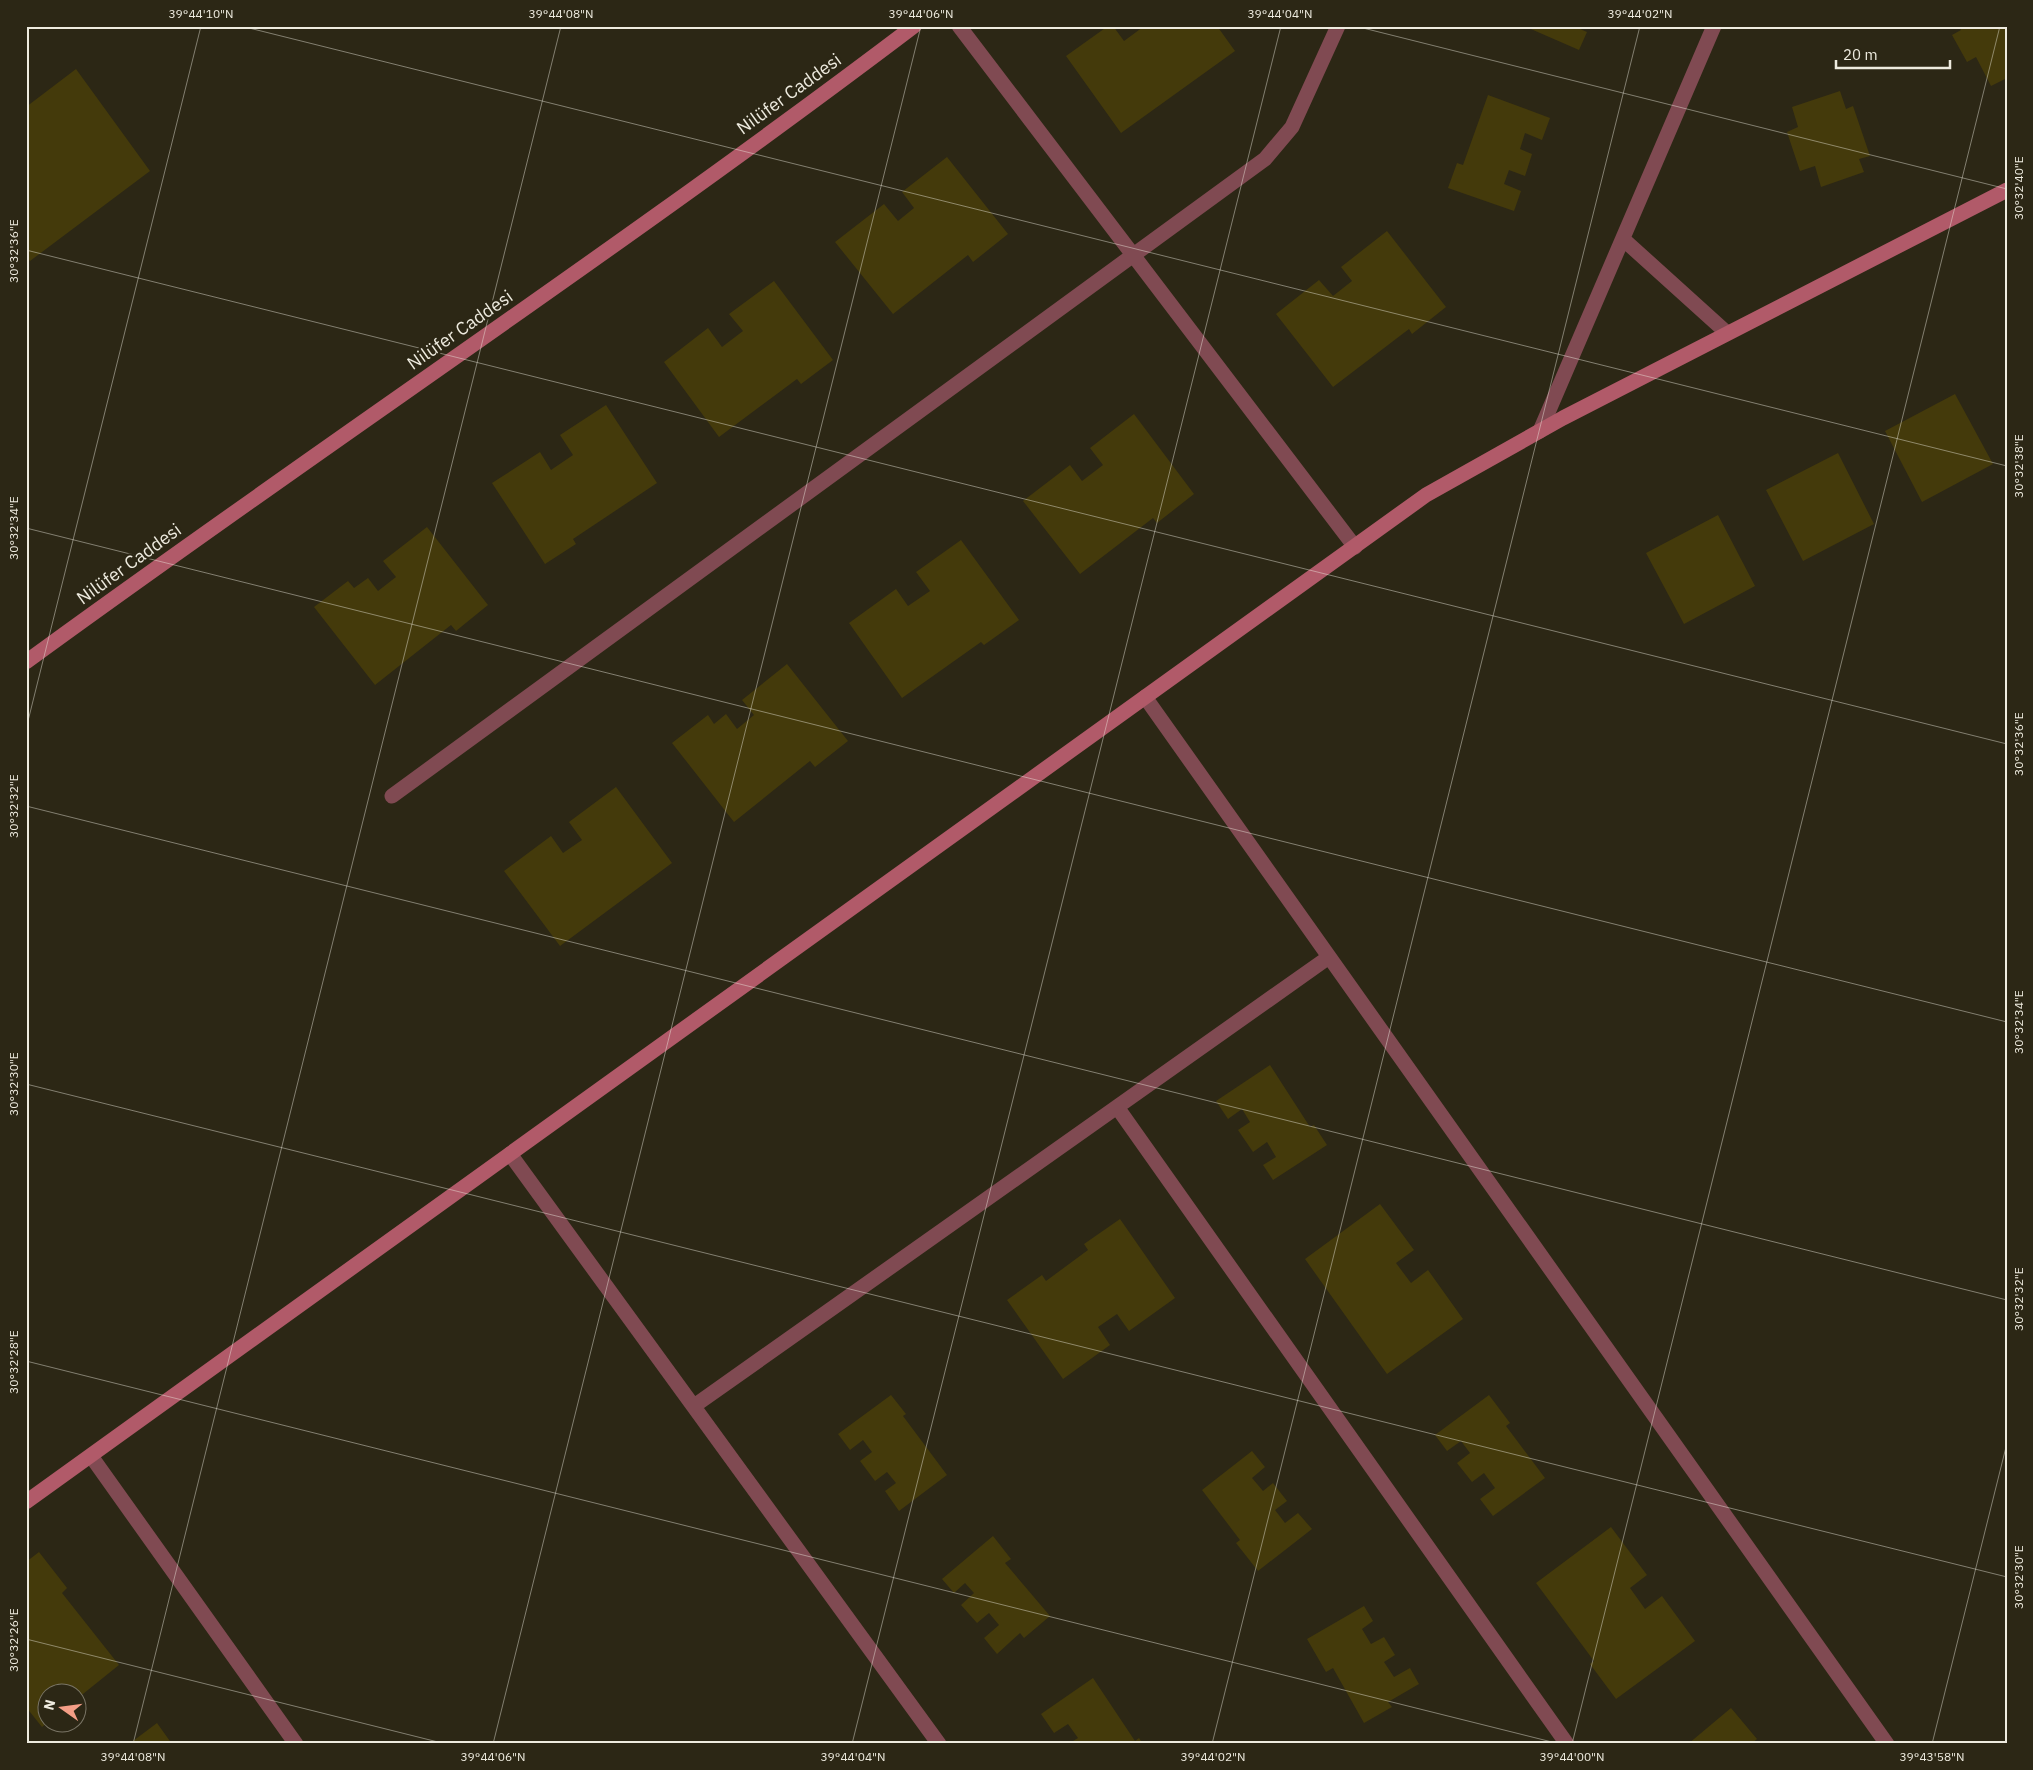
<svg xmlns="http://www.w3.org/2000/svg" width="2033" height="1770" font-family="'IBM Plex Sans',sans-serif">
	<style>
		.building { fill: #443a0b }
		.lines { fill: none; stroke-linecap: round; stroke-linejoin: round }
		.street { stroke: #804a52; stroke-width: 15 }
		.secondary { stroke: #b15a69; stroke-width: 15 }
		.ticks { fill: none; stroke: #eeebdf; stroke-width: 1; stroke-opacity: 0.45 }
		.labels { text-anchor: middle; stroke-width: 4.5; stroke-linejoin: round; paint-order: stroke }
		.street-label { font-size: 18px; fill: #eeebdf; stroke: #2c2715 }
		.neatline { fill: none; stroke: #eeebdf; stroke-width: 2 }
		.ticks-label { font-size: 12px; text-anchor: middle; fill: #eeebdf }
	</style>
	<rect width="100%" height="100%" fill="#2c2715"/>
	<path class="building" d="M 1108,26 L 1113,26 L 1124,41 L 1143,27 L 1142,26 L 1217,26 L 1235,51 L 1121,133 L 1066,56 Z
		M 1524,26 L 1573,26 L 1587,32 L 1579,50 Z
		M 1959,26 L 2005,26 L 2007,30 L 2007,78 L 1991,86 L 1976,57 L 1967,62 L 1952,35 L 1961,30 Z
		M 76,69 L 150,171 L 30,261 L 26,256 L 26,107 Z
		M 1840,91 L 1846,109 L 1853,106 L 1870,156 L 1859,159 L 1864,172 L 1821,187 L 1815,166 L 1800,171 L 1787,132 L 1798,127 L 1792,107 Z
		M 1488,95 L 1550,118 L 1542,140 L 1525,133 L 1520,149 L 1532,154 L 1525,176 L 1509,170 L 1504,184 L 1521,191 L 1514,211 L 1448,188 L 1457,163 L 1463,165 Z
		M 947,157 L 1008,234 L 973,262 L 968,255 L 893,314 L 835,242 L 884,204 L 898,221 L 914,208 L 902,192 Z
		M 1387,231 L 1446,307 L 1412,334 L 1409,329 L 1333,387 L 1276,314 L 1319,280 L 1333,296 L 1352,281 L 1341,267 Z
		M 774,281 L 833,360 L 801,384 L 797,379 L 719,437 L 664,362 L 708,328 L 722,347 L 743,331 L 729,314 Z
		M 1955,394 L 1993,464 L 1922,502 L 1885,431 Z
		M 606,405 L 657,483 L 573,539 L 576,544 L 545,564 L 492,483 L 540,452 L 551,470 L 573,455 L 560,435 Z
		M 1134,414 L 1194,494 L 1157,523 L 1153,518 L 1080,574 L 1023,501 L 1070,465 L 1082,481 L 1103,465 L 1090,448 Z
		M 1838,453 L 1874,524 L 1803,561 L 1766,490 Z
		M 1718,515 L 1755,586 L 1684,624 L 1646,553 Z
		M 427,527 L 488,605 L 456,631 L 451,625 L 375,685 L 314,607 L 348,581 L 354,588 L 368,578 L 378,591 L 396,577 L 383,561 Z
		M 961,540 L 1019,620 L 984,645 L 981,642 L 902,698 L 849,623 L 896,589 L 908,606 L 930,591 L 916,572 Z
		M 787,664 L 848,741 L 815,767 L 810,761 L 734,822 L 672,743 L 708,715 L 714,724 L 726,714 L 737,729 L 754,715 L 742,700 Z
		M 616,787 L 672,863 L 560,946 L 504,871 L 551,836 L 563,853 L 582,840 L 569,822 Z
		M 1270,1065 L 1310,1127 L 1314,1125 L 1327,1145 L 1273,1180 L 1263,1165 L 1276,1157 L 1267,1142 L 1253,1152 L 1238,1130 L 1250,1122 L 1242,1109 L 1228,1119 L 1216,1101 Z
		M 1380,1204 L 1414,1250 L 1396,1263 L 1411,1283 L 1428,1270 L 1463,1319 L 1387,1374 L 1305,1259 Z
		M 1120,1219 L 1175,1298 L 1129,1331 L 1117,1314 L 1098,1327 L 1110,1345 L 1063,1379 L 1007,1300 L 1042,1275 L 1046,1281 L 1088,1250 L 1084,1244 Z
		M 891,1395 L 906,1414 L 903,1416 L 947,1475 L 899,1511 L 885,1491 L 896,1483 L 887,1472 L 875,1481 L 860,1461 L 872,1452 L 863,1440 L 850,1450 L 838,1434 Z
		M 1489,1395 L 1510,1423 L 1506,1426 L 1545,1478 L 1493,1516 L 1480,1499 L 1495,1488 L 1484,1473 L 1472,1482 L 1457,1463 L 1470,1453 L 1461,1441 L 1447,1451 L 1435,1435 Z
		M 1252,1451 L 1265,1467 L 1252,1478 L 1263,1491 L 1273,1483 L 1287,1501 L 1275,1510 L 1285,1523 L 1298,1513 L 1312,1529 L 1258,1571 L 1236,1543 L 1240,1540 L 1202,1490 Z
		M 1611,1527 L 1647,1575 L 1630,1588 L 1645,1609 L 1662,1596 L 1695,1641 L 1616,1699 L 1590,1664 L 1594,1661 L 1536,1583 Z
		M 993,1536 L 1011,1559 L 1005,1563 L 1050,1616 L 1024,1638 L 1020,1633 L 997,1654 L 984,1638 L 999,1625 L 989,1613 L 977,1623 L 961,1605 L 974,1593 L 965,1583 L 954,1593 L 942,1579 Z
		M 39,1552 L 67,1588 L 62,1593 L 119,1665 L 78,1698 L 78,1692 L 48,1692 L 48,1722 L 42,1727 L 26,1707 L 26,1562 Z
		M 1364,1606 L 1373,1621 L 1362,1629 L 1371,1644 L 1384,1637 L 1395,1655 L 1384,1662 L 1394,1677 L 1410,1668 L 1419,1684 L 1388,1702 L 1392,1707 L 1364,1723 L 1333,1668 L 1326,1672 L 1307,1639 Z
		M 1093,1678 L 1135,1741 L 1139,1738 L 1143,1744 L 1068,1744 L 1078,1738 L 1068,1724 L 1054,1733 L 1041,1714 Z
		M 1731,1708 L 1757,1739 L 1751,1744 L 1688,1744 Z
		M 157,1723 L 172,1744 L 129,1744 Z"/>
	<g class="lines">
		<path class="street" d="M 959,26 L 1355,547
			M 1623,239 L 1727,333
			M 1540,431 L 1714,26
			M 1145,697 L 1887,1744
			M 392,796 L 1265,159 L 1292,127 L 1338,26
			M 1117,1107 L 1567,1744
			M 510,1154 L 939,1744
			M 694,1406 L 1329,957
			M 91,1456 L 296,1744"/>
		<path class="secondary" d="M 26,662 C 320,447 624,246 914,26
			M 26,1502 L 1426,495 L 1563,418 L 2007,190"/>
	</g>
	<path class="ticks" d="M 241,26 L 2007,466M 1355,26 L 2007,189M 26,250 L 2007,744M 26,528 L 2007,1022M 26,729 L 201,26M 26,806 L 2007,1300M 26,1084 L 2007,1577M 26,1361 L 1560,1744M 26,1639 L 446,1744M 133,1744 L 561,26M 493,1744 L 921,26M 852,1744 L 1281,26M 1212,1744 L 1640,26M 1572,1744 L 2000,26M 1932,1744 L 2007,1443"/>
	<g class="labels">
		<g class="street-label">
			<text transform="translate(789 94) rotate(-36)" y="6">Nilüfer Caddesi</text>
			<text transform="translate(460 330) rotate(-35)" y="6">Nilüfer Caddesi</text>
			<text transform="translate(129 564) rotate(-36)" y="6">Nilüfer Caddesi</text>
		</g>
	</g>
	<rect width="2033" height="1770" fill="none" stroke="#2c2715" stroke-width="55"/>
	<g transform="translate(62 1708) rotate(284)"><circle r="24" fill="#2c2715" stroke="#7a7566"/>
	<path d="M0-4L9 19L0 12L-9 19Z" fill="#f49e86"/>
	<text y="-8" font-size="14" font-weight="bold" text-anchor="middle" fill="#eeebdf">N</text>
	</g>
	<path d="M1836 60v8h114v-8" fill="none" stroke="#eeebdf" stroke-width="2.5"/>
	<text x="1843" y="60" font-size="15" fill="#eeebdf" stroke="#2c2715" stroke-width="4" paint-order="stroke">20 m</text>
	<rect x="28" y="28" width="1978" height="1714" class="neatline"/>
	<g class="ticks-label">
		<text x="201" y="18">39°44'10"N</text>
		<text x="561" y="18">39°44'08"N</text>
		<text x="921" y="18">39°44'06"N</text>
		<text x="1280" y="18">39°44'04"N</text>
		<text x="1640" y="18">39°44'02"N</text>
		<text transform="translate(2019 188) rotate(-90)" y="4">30°32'40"E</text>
		<text transform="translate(14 251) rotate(-90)" y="4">30°32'36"E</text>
		<text transform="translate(2019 466) rotate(-90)" y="4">30°32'38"E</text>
		<text transform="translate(14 528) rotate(-90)" y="4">30°32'34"E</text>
		<text transform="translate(2019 744) rotate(-90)" y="4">30°32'36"E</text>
		<text transform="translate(14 806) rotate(-90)" y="4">30°32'32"E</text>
		<text transform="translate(2019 1022) rotate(-90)" y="4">30°32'34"E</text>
		<text transform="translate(14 1084) rotate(-90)" y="4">30°32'30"E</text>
		<text transform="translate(2019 1299) rotate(-90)" y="4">30°32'32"E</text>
		<text transform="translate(14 1362) rotate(-90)" y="4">30°32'28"E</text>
		<text transform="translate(2019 1577) rotate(-90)" y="4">30°32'30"E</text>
		<text transform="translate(14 1640) rotate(-90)" y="4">30°32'26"E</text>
		<text x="133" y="1761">39°44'08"N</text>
		<text x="493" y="1761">39°44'06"N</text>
		<text x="853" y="1761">39°44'04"N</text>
		<text x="1213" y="1761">39°44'02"N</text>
		<text x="1572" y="1761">39°44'00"N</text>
		<text x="1932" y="1761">39°43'58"N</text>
	</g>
</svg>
